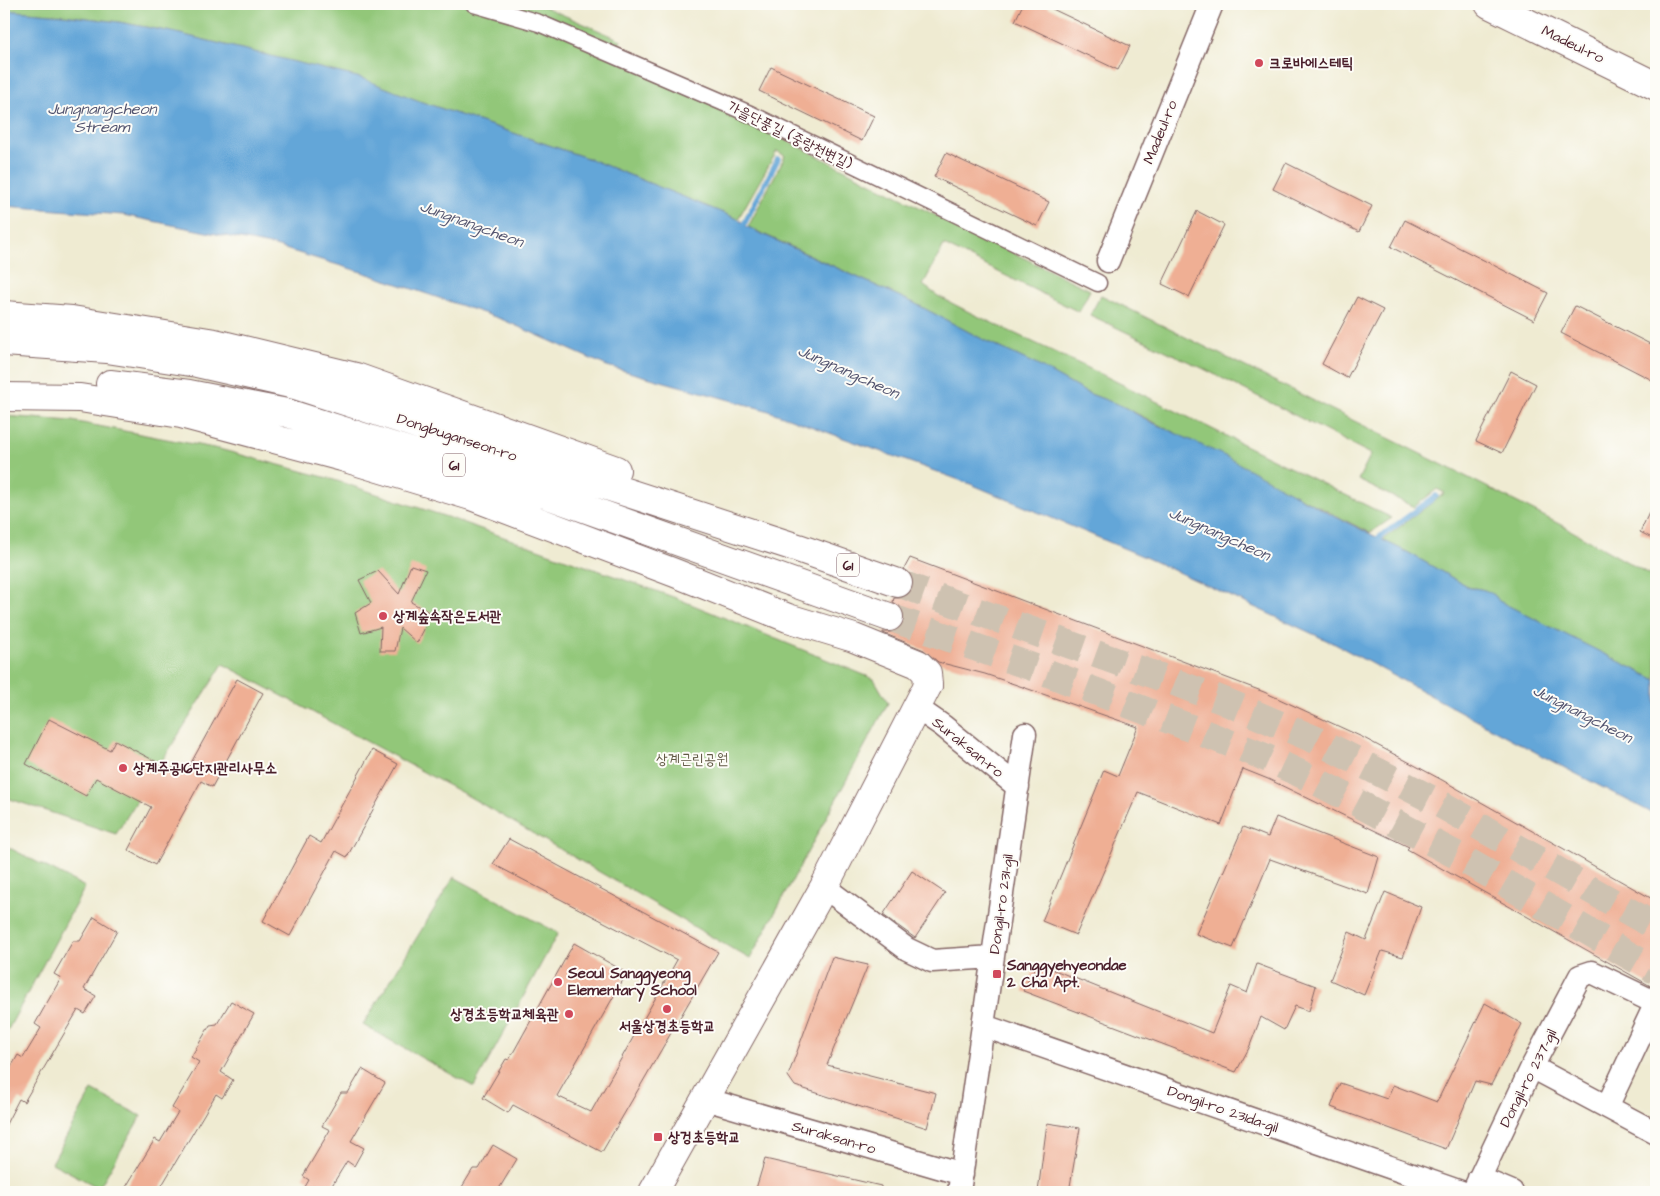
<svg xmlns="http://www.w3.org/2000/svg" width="1660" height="1196" font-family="'Architects Daughter','Poor Story',sans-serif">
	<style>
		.green { fill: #92c779; stroke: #6e7352 }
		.water { fill: #64a6d8; stroke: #576282 }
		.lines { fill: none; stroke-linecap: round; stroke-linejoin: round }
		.stream { stroke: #64a6d8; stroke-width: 5.5 }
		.building { fill: #efaf94 }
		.trunk-tunnel { stroke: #cec2b1; stroke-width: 28; stroke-dasharray: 28 14; stroke-linecap: butt }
		.pedestrian-casing { stroke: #846665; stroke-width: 19 }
		.minor-casing { stroke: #846665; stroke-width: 25 }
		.tertiary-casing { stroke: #846665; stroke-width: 30 }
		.trunk-casing { stroke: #846665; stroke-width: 30 }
		.pedestrian { stroke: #fff; stroke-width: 16 }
		.minor { stroke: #fff; stroke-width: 22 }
		.tertiary { stroke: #fff; stroke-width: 28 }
		.trunk { stroke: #fff; stroke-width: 28 }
		.poi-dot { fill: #d1495b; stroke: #fdfcf7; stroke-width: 2 }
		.labels { text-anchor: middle; stroke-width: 4; stroke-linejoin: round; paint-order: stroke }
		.shield { fill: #fdfcf7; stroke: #806168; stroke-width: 1 }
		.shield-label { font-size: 14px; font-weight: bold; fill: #4a1f2b }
		.street-label { font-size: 15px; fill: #4a1f2b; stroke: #fdfcf7 }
		.poi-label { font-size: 15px; font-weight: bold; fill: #4a1f2b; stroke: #fdfcf7; text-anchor: start }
		.park-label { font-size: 15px; fill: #635a46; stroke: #fdfcf7 }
		.water-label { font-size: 16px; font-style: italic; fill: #545570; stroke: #fdfcf7 }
	</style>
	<rect width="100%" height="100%" fill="#fdfcf7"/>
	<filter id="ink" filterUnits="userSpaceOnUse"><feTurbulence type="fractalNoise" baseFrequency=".02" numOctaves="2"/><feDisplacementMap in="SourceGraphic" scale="10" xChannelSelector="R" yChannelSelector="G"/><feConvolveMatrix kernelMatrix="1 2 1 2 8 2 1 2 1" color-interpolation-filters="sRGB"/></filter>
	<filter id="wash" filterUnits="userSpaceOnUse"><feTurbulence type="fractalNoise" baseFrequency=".0096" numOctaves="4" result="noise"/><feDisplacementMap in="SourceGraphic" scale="20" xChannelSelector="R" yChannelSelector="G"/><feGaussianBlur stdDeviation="1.12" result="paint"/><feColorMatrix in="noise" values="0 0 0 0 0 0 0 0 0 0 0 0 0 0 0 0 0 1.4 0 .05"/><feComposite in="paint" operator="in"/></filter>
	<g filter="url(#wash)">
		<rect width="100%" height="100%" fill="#efebd2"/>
		<path class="green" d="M 4,4 L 538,4 L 621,40 L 613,59 L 732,113 L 931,213 L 1090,290 L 1079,312 L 944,245 L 923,285 L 938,296 L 971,313 L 1101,374 L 1392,518 L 1370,533 L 1122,406 L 1085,392 L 1037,365 L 984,340 L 914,303 L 748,227 L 785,156 L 777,151 L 738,219 L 590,159 L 422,102 L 360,78 L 172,32 L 119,22 L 63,15 L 4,10 Z
			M 1101,295 L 1471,479 L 1563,526 L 1656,578 L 1656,680 L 1498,601 C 1492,591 1481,588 1470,588 L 1409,553 L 1382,540 L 1445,493 L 1437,489 L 1414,507 L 1358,480 L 1371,454 L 1202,368 L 1090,315 Z
			M 4,416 L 72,421 L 219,449 L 328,478 L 450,518 L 676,598 L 874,679 L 888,703 L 750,959 L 468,796 L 223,664 L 116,834 L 4,797 Z
			M 4,845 L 85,887 L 4,1037 Z
			M 454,877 L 558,933 L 474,1087 L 363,1025 Z
			M 92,1090 L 141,1116 L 99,1188 L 52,1163 Z"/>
		<path class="water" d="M 4,10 L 63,15 L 119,22 L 172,32 L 361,78 L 422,102 L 590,159 L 738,219 L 748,227 L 760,233 L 914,303 L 984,340 L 1037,365 L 1085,392 L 1122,406 L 1149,421 L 1225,456 L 1332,515 L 1409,553 L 1470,588 C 1481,588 1493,591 1499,601 L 1656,680 L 1656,815 L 1565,768 L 1335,644 L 1147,558 L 973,485 L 766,410 L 607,366 L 501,319 L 368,274 L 275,246 L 123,215 L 4,206 Z"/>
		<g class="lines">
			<path class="stream" d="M 741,230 L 778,159
				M 1373,542 L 1436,496"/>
		</g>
		<g id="blocks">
			<path class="building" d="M 1023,4 L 1042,4 L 1130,46 L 1118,70 L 1015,21 Z
				M 771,67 L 874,116 L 862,141 L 759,91 Z
				M 946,153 L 1049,202 L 1037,226 L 934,177 Z
				M 1286,163 L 1372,206 L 1359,232 L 1273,189 Z
				M 1197,211 L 1224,225 L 1189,297 L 1162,284 Z
				M 1405,220 L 1548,293 L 1534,320 L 1391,247 Z
				M 1357,297 L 1383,310 L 1347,378 L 1322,364 Z
				M 1575,306 L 1656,347 L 1656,382 L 1561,333 Z
				M 1511,371 L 1536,384 L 1502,453 L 1476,441 Z
				M 1656,498 L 1656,540 L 1640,532 Z
				M 910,558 L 1264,692 L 1362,737 L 1442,780 L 1656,901 L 1656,989 L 1407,849 L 1409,847 L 1268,779 L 1243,769 L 1221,825 L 1138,792 L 1076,935 L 1042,921 L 1104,770 L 1118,776 L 1138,727 L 985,674 L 938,662 L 924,650 L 883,633 L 883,632 L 892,632 L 899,629 L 903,623 L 904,615 L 901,607 L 893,602 L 894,598 L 901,598 L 908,595 L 913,589 L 913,580 L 910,573 L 904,569 Z
				M 411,565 L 426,570 L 411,602 L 432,614 L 417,643 L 400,628 L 395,651 L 380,651 L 381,627 L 361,633 L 355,613 L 371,603 L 359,580 L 378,571 L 399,594 Z
				M 237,679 L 263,693 L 212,787 L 201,781 L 155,865 L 128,850 L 151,807 L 96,778 L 86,796 L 26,764 L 49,719 L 110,750 L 115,740 L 172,770 L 174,766 L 186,772 Z
				M 372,750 L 398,764 L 347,857 L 336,851 L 290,936 L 263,921 L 309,836 L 321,843 Z
				M 1276,817 L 1379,857 L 1368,894 L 1270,859 L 1233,948 L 1196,934 L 1243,827 L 1268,837 Z
				M 509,839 L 718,952 L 602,1152 L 513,1105 L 508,1113 L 483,1098 L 506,1059 L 509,1060 L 574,943 L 627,973 L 557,1096 L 591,1112 L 677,960 L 493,864 Z
				M 912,871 L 945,893 L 915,938 L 883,915 Z
				M 1385,892 L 1421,907 L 1403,957 L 1382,951 L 1364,995 L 1330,980 L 1349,932 L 1366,940 Z
				M 94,917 L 117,931 L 84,989 L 96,996 L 85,1014 L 78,1010 L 24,1102 L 19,1099 L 4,1128 L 4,1079 L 18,1055 L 23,1058 L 41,1028 L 35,1024 L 61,978 L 54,974 L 73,941 L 80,941 Z
				M 832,957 L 868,965 L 827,1065 L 936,1093 L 927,1128 L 795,1086 L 788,1076 Z
				M 1037,963 L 1212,1033 L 1231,986 L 1247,993 L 1257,964 L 1316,986 L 1309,1011 L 1295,1006 L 1284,1030 L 1261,1017 L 1249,1048 L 1236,1072 L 1023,991 Z
				M 231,1001 L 254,1014 L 221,1072 L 233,1080 L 222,1098 L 216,1094 L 158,1192 L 123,1192 L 155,1139 L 160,1142 L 178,1112 L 172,1108 L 199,1062 L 191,1057 L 210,1025 L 217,1024 Z
				M 1485,1003 L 1522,1024 L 1491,1085 L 1475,1081 L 1446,1149 L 1331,1107 L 1340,1083 L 1387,1099 L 1393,1085 L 1437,1102 Z
				M 362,1069 L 385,1083 L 351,1141 L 364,1148 L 354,1166 L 347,1161 L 328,1192 L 302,1192 L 309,1180 L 303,1176 L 330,1130 L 322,1126 L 341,1093 L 348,1093 Z
				M 1047,1123 L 1080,1128 L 1069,1192 L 1038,1192 Z
				M 493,1145 L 517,1159 L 497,1192 L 459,1192 L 473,1169 L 479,1169 Z
				M 765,1159 L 881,1186 L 881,1192 L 755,1192 Z"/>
		</g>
	</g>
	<g filter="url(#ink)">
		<use href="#blocks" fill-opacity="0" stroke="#846665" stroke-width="1"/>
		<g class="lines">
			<path class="trunk-tunnel" d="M 898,583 L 1174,682 L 1224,701 L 1316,740 L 1435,801 L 1656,927
				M 889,617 L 1035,668 L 1260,755 L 1314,780 L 1458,856 L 1656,971"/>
			<defs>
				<path id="pedestrian" d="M 474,4 L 539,23 L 750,114 L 1098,283"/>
				<path id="minor" d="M 1108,261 L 1212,4
					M 917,708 L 943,726 L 1018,787
					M 824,887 L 907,949 L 932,961 L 993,957
					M 984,1026 L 1461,1192
					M 1532,1067 L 1656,1133
					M 705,1099 L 962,1174
					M 1607,1107 L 1656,1003
					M 1479,1178 L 1512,1192
					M 959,1192 L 1025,734
					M 1473,1192 L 1532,1067 L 1580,976 L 1592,972 L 1656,1003"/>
				<path id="tertiary" d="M 1489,4 L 1656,86
					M 653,1192 L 824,887 L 928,685"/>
				<path id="trunk" d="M 4,315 L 72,320 L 215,343 L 356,377 L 616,470
					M 4,342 L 107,349 L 197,363 L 295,385 L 798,548 L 898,583
					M 110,384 L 189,394 L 287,413 L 548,495 L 889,617
					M 4,397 L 80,398 L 181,414 L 342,457 L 471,496 L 675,573 L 788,618 L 854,638 L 918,664 L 927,673 L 928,685"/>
			</defs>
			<use href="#pedestrian" class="pedestrian-casing"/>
			<use href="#minor" class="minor-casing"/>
			<use href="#tertiary" class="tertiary-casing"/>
			<use href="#trunk" class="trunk-casing"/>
			<use href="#pedestrian" class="pedestrian"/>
			<use href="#minor" class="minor"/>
			<use href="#tertiary" class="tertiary"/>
			<use href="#trunk" class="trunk"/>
		</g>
	</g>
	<g class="poi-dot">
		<circle cx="1259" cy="63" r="5"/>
		<circle cx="383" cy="616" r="5"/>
		<circle cx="123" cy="768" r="5"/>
		<rect x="992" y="969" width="10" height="10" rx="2.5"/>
		<circle cx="558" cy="982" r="5"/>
		<circle cx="667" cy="1009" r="5"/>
		<circle cx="569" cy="1014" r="5"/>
		<rect x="653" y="1132" width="10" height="10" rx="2.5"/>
	</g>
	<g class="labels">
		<g class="shield">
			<rect x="443" y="453.5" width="22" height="23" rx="4"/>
			<rect x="837" y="553.5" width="22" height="23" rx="4"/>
		</g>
		<g class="shield-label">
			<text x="454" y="470">61</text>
			<text x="848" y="570">61</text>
		</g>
		<g class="street-label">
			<text transform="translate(1573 44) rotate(26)" y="5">Madeul-ro</text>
			<text transform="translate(1160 132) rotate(-68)" y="5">Madeul-ro</text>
			<text transform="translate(790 135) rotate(26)" y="5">가을단풍길 (중랑천변길)</text>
			<text transform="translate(457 437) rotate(18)" y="5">Dongbuganseon-ro</text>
			<text transform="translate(968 747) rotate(39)" y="5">Suraksan-ro</text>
			<text transform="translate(1001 904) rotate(-82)" y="5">Dongil-ro 231-gil</text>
			<text transform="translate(1528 1078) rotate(-63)" y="5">Dongil-ro 237-gil</text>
			<text transform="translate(1223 1109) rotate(19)" y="5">Dongil-ro 231da-gil</text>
			<text transform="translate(834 1137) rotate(16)" y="5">Suraksan-ro</text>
		</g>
		<g class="poi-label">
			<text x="1269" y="68">크로바에스테틱</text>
			<text x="393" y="621">상계숲속작은도서관</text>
			<text x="133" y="773">상계주공16단지관리사무소</text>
			<text x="1007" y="970">Sanggyehyeondae<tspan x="1007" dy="17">2 Cha Apt.</tspan></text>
			<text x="568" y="978">Seoul Sanggyeong<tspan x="568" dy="17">Elementary School</tspan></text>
			<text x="559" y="1019" text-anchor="end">상경초등학교체육관</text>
			<text x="667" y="1031" text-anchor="middle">서울상경초등학교</text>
			<text x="668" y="1142">상겅초등학교</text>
		</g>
		<g class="park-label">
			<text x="692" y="764">상계근린공원</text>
		</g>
		<g class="water-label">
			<text x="102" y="114">Jungnangcheon<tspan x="102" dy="18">Stream</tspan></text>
			<text transform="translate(472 223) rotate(20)" y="6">Jungnangcheon</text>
			<text transform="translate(849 371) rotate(24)" y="6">Jungnangcheon</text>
			<text transform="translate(1220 533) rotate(24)" y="6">Jungnangcheon</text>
			<text transform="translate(1583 713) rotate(27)" y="6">Jungnangcheon</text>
		</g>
	</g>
	<rect width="1660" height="1196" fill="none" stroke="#fdfcf7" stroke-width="20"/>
</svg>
